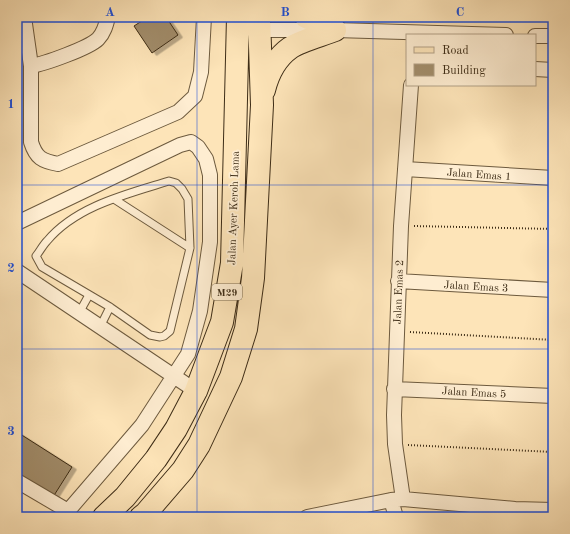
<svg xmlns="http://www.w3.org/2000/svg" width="570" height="534" font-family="'Old Standard TT',serif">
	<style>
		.building { fill: #a18c6a; stroke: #3d2c16; filter: url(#shadow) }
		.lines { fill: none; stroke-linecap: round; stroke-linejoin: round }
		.service-casing { stroke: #6d5a3e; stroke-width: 9 }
		.minor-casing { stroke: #6d5a3e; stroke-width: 16 }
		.primary-casing { stroke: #3d2c16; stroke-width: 24 }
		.path { stroke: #3d2c16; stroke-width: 2; stroke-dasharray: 1 2; stroke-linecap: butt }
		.service { stroke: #feedd1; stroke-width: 7 }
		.minor { stroke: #feedd1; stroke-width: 14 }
		.primary { stroke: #fde4b8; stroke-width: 22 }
		.grid { fill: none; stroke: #1d4ed8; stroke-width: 1; stroke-opacity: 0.55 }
		.labels { text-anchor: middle; stroke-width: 3.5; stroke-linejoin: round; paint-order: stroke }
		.shield { fill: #feedd1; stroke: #77664e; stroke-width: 1 }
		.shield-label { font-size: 10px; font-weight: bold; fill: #3d2c16 }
		.street-label { font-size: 11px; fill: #3d2c16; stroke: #feedd1 }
		.neatline { fill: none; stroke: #1d4ed8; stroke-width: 1.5 }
		.grid-label { font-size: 13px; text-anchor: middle; font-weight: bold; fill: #1d4ed8 }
	</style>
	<defs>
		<filter id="shadow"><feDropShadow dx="4.5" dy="2.5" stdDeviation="0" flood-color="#0004"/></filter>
	</defs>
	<rect width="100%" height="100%" fill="#fde4b8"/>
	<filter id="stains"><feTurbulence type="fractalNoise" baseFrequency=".005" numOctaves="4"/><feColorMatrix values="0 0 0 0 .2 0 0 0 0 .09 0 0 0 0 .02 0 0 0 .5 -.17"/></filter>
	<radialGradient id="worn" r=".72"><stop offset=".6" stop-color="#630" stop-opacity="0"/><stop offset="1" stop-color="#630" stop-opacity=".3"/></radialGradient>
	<path class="building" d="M 148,17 L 166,17 L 178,35 L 152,53 L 134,26 Z
		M 17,432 L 72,467 L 53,497 L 17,473 Z"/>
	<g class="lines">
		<defs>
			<path id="service" d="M 169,181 L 176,183 L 182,189 L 188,199 L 190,248 L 170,331 L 164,336 L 160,337 L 150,335 L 110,307 L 42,267 L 36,256 C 40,251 43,245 47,241 C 76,206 127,194 169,181 Z
				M 114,199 L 190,248
				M 79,313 L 89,295
				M 100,327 L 110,307"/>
			<path id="minor" d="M 24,17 L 31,66 L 31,142 C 36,158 42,161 58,164 L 178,112 L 195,96 L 201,72 L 204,17
				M 253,30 L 335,30 L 506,35
				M 535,36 L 553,36
				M 31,66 C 44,64 89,48 98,39 C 104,33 106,25 108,17
				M 535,69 L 553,70
				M 405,169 L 553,178
				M 17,223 L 180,145 L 191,142 L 198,147 L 206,159 L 210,175 L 210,242 L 200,311 L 188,354 L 142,425 L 68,511 L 17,481
				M 17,271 L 196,391
				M 398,281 L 553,290
				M 394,389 L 553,396
				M 403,499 L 395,444 L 394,415 L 401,226 L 411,85
				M 391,500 L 396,517
				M 307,517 L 391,500 L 403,499 L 515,509 L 553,510"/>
			<path id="primary" d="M 306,17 L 335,30
				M 264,90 C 268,74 276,58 290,48 C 300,41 323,35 335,30
				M 104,517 L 125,497 L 156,459 L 176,429 L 196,391 L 222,322 L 232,263 L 238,17
				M 141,517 L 146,513 L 183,470 L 199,445 L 231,377 L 246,329 L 253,278 L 262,105 L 259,17"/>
		</defs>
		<use href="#service" class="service-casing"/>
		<use href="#minor" class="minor-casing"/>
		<use href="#primary" class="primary-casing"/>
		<path class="path" d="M 414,226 L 553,229
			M 410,332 L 553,340
			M 408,445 L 553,452"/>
		<use href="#service" class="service"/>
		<use href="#minor" class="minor"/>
		<use href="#primary" class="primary"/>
	</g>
	<path class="grid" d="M 197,17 L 197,517M 373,17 L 373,517M 17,185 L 553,185M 17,349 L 553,349"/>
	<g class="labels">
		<rect class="shield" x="212" y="284" width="30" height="16" rx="3"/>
		<g class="shield-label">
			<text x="227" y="296">M29</text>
		</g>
		<g class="street-label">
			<text transform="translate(479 174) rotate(4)" y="4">Jalan Emas 1</text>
			<text transform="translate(233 208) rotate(-88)" y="4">Jalan Ayer Keroh Lama</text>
			<text transform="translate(476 286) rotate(3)" y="4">Jalan Emas 3</text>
			<text transform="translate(398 292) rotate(-88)" y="4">Jalan Emas 2</text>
			<text transform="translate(474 392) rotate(3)" y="4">Jalan Emas 5</text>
		</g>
	</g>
	<rect width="570" height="534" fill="none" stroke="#fde4b8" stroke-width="44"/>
	<rect x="406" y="34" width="130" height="52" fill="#feedd1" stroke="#b1a086"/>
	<rect x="414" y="47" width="20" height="6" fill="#fde4b8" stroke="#b1a086"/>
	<text x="442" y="54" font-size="12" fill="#3d2c16">Road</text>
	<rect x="414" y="64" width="20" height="12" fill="#a18c6a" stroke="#b1a086"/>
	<text x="442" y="74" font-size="12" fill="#3d2c16">Building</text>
	<rect x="22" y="22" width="526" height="490" class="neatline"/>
	<g class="grid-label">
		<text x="110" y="16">A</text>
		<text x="285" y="16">B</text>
		<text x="460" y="16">C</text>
		<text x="11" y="108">1</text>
		<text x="11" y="272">2</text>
		<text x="11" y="435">3</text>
	</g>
	<rect width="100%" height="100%" filter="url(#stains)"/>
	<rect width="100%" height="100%" fill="url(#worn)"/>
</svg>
